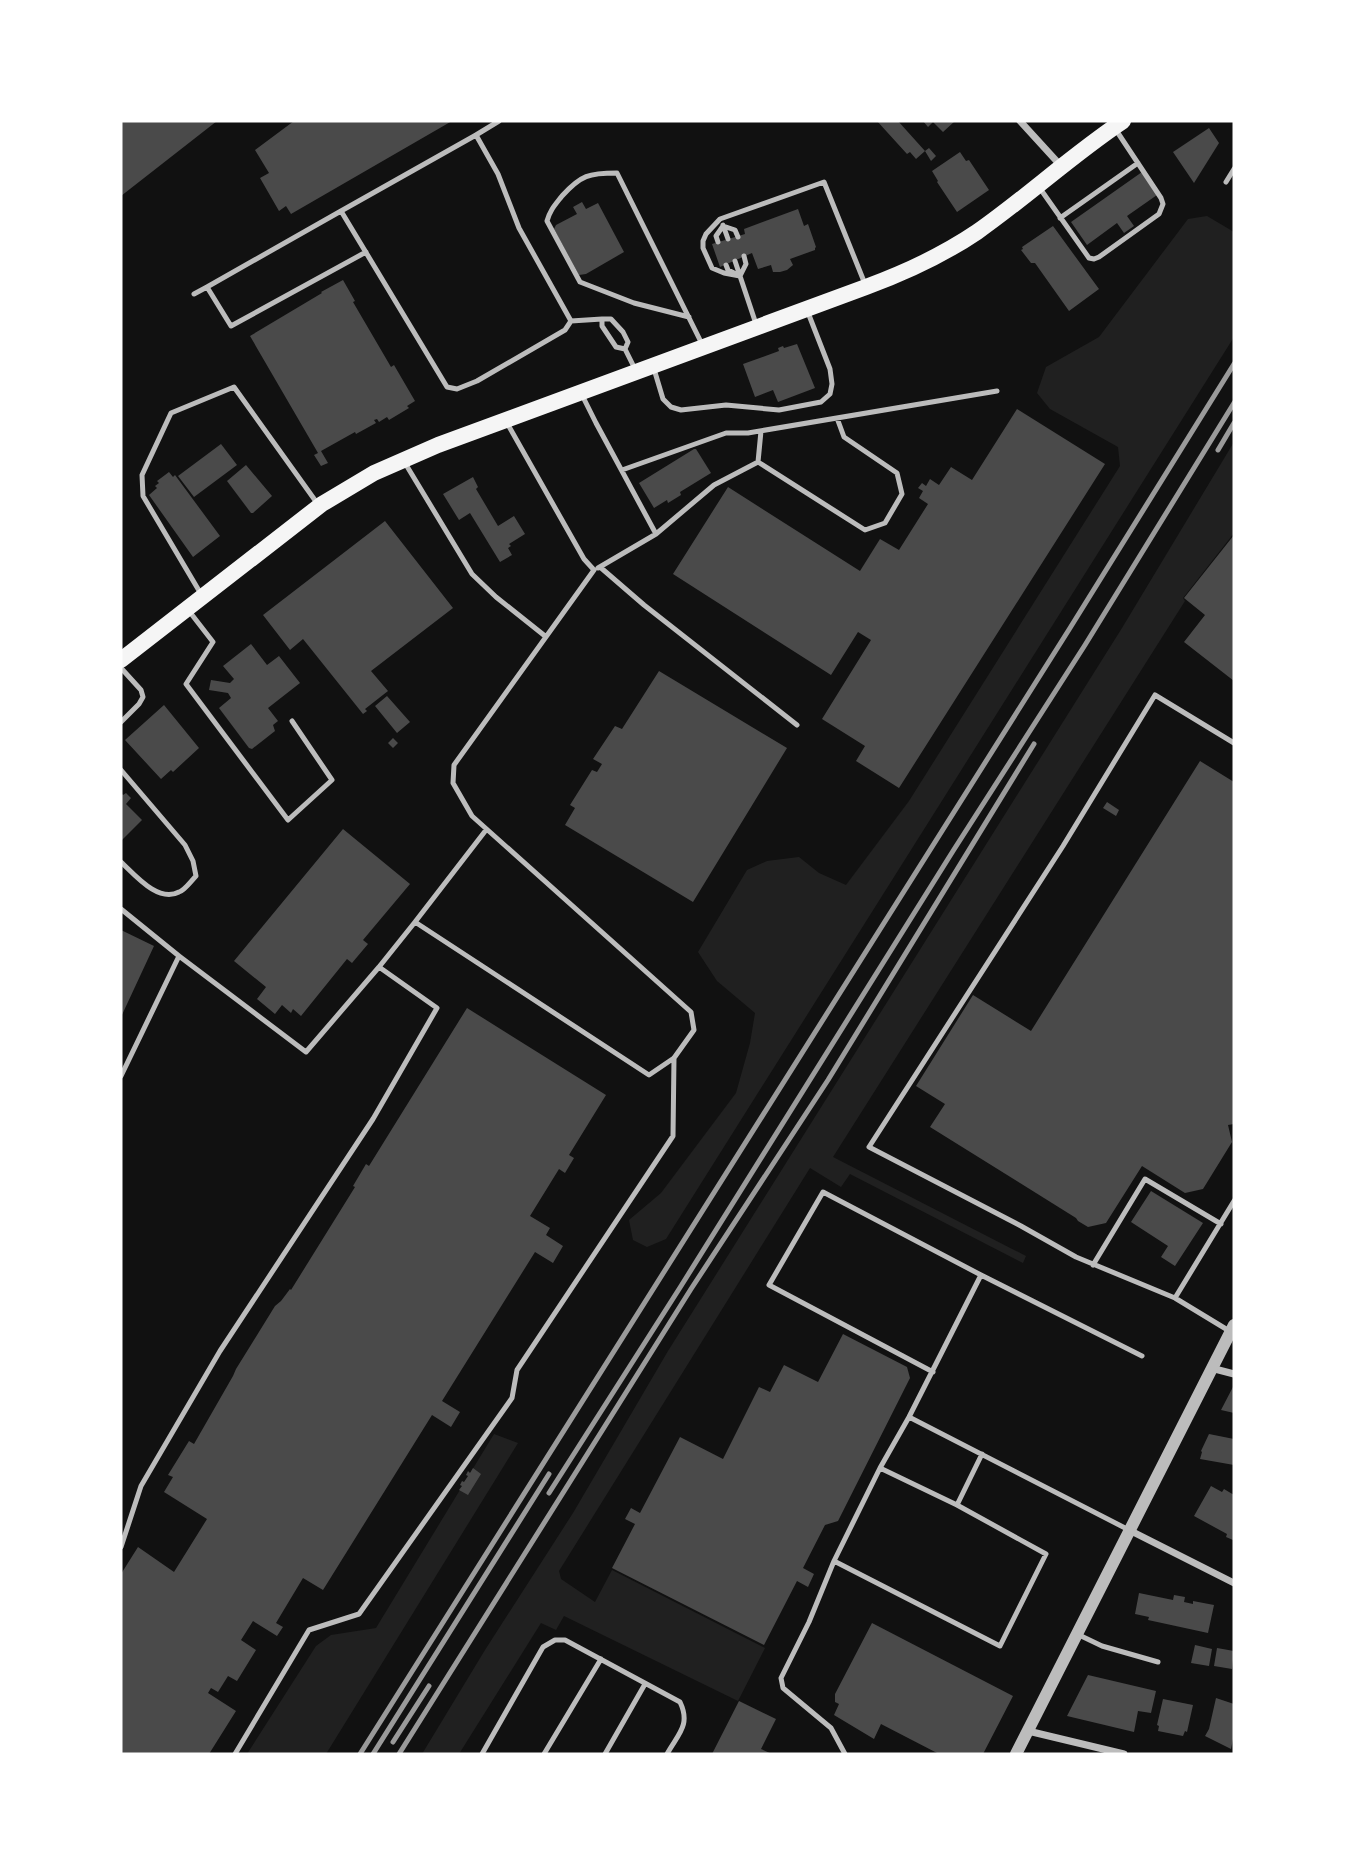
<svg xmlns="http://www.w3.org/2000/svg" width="1355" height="1875" font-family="'Noto Sans',sans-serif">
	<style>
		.green { fill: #202020 }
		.building { fill: #4a4a4a }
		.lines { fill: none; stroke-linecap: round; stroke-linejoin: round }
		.service { stroke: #bcbcbc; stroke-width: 5 }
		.minor { stroke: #bcbcbc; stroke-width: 7 }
		.tertiary { stroke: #bcbcbc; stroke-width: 12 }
		.primary { stroke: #f5f5f5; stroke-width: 16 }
		.rail { stroke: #9a9a9a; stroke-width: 5 }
	</style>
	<rect width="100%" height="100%" fill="#111"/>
	<path class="green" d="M 1207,216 L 1234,232 L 1234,337 L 666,1239 L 647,1247 L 633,1240 L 629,1220 L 661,1193 L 736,1093 L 750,1043 L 755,1013 L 717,981 L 698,952 L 747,870 L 767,861 L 799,857 L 819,873 L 846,885 L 909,801 L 1120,466 L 1118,447 L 1050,409 L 1037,393 L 1046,367 L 1099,337 L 1188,219 Z
		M 1234,442 L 1234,533 L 1183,598 L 1185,601 L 833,1157 L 1026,1256 L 1023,1263 L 850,1174 L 841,1187 L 810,1168 L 559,1571 L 561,1579 L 595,1602 L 612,1570 L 765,1648 L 738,1701 L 564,1616 L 556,1630 L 541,1623 L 459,1754 L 422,1754 L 485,1650 L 573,1513 L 668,1351 L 1122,628 Z
		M 494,1434 L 518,1443 L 326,1754 L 247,1754 L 316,1646 L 331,1635 L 376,1628 Z"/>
	<path class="building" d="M 121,121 L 217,121 L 121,196 Z
		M 294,121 L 452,121 L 291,214 L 286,206 L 279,211 L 260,178 L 269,173 L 255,150 Z
		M 877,121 L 898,121 L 925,151 L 916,159 L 910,152 L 907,154 Z
		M 923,121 L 955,121 L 943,132 L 933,122 L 928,127 Z
		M 1209,128 L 1219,143 L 1194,183 L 1173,152 Z
		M 929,148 L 936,156 L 931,161 L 925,151 Z
		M 960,152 L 966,161 L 969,160 L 989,190 L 957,212 L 937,182 L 938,181 L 932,171 Z
		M 1142,172 L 1157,195 L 1127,216 L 1134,226 L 1124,233 L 1117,223 L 1087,245 L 1071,222 Z
		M 582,202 L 586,209 L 598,203 L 624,252 L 586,274 L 579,275 L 554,229 L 556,225 L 577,214 L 573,207 Z
		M 798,209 L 804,226 L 808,224 L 816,247 L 815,248 L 815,250 L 790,259 L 793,265 L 787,270 L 780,272 L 773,272 L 771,265 L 758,269 L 752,253 L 720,267 L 712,244 L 745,234 L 744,229 Z
		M 1053,226 L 1099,289 L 1069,311 L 1035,263 L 1031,263 L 1021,250 L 1023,249 L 1022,247 Z
		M 343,280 L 355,301 L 353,302 L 391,367 L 394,365 L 415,401 L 407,406 L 409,408 L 389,420 L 387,417 L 379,422 L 377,419 L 374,420 L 376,423 L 356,434 L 355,432 L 321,451 L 328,463 L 321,466 L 314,455 L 318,453 L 250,336 L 322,293 L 321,292 Z
		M 797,344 L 815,388 L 778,402 L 773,390 L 755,397 L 743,364 L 779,351 L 778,348 L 783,346 L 784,348 Z
		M 1017,409 L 1105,464 L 899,788 L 856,761 L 865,746 L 822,719 L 871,640 L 858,632 L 831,675 L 673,574 L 728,487 L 860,571 L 880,539 L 899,550 L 928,504 L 919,498 L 923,491 L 918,488 L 922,483 L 926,486 L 930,479 L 939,485 L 951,467 L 972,480 Z
		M 221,444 L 237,465 L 194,497 L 178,476 Z
		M 694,449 L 696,449 L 711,473 L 680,492 L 681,495 L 668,503 L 667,500 L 654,508 L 639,483 Z
		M 246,465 L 272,496 L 253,513 L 251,513 L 227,481 Z
		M 169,472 L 173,477 L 175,475 L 220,536 L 193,557 L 149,495 L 157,488 L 155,486 L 159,483 L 157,481 Z
		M 473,477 L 478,487 L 476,489 L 498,526 L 514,516 L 525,534 L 509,544 L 511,546 L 508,548 L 512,555 L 500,562 L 470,513 L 459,520 L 443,494 Z
		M 385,521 L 453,608 L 371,671 L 388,691 L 365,709 L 367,711 L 363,714 L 303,639 L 290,650 L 263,615 Z
		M 1234,535 L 1234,681 L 1184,642 L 1205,615 L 1184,598 Z
		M 251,644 L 267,665 L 279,656 L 300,683 L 268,708 L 278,721 L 273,725 L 275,731 L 252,749 L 249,748 L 219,708 L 231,698 L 228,693 L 209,690 L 211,680 L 230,683 L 234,679 L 223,666 Z
		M 659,671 L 787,748 L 693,902 L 565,825 L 575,808 L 570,805 L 592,770 L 597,772 L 602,764 L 593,759 L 615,726 L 622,729 Z
		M 387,696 L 410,722 L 397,733 L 375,706 Z
		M 164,705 L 199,748 L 173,772 L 171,770 L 161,779 L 125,740 Z
		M 393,738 L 398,743 L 393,748 L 388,743 Z
		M 1200,761 L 1234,782 L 1234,1124 L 1228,1125 L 1232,1142 L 1203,1189 L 1185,1193 L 1142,1166 L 1106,1223 L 1088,1227 L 1078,1221 L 1076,1218 L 930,1127 L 945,1104 L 916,1086 L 973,995 L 1031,1031 Z
		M 121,793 L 123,795 L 126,793 L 131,798 L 126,804 L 142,820 L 121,841 Z
		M 1107,802 L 1119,810 L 1116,816 L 1103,808 Z
		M 343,829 L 410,884 L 363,940 L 368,944 L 352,963 L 347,959 L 301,1016 L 293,1009 L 291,1013 L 282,1005 L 275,1014 L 257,999 L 266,987 L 234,961 Z
		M 121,930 L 154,946 L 121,1017 Z
		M 467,1008 L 606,1095 L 569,1155 L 574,1158 L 565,1173 L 559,1169 L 530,1216 L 550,1228 L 546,1235 L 563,1246 L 553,1263 L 535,1252 L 442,1401 L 460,1412 L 451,1427 L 432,1415 L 323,1590 L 303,1578 L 276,1623 L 283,1627 L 277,1636 L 253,1621 L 241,1640 L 256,1650 L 237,1681 L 228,1676 L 218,1692 L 211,1688 L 208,1693 L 236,1711 L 209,1754 L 121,1754 L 121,1574 L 138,1547 L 174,1572 L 207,1519 L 164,1492 L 173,1477 L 168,1475 L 189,1441 L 194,1444 L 233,1376 L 236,1369 L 275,1306 L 281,1301 L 290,1289 L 291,1290 L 355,1187 L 353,1186 L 366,1164 L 369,1166 Z
		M 1151,1191 L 1203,1223 L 1175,1266 L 1161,1257 L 1168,1246 L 1131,1222 Z
		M 843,1334 L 907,1367 L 910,1378 L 838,1521 L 825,1525 L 803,1568 L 814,1574 L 808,1587 L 797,1581 L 764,1645 L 612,1568 L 635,1524 L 625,1519 L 631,1508 L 640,1513 L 680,1437 L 723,1459 L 759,1387 L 770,1392 L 784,1365 L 818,1382 Z
		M 1234,1385 L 1234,1413 L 1221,1410 Z
		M 1209,1434 L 1234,1439 L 1234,1465 L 1200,1459 L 1202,1452 L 1201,1451 Z
		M 473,1468 L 481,1474 L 468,1495 L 459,1490 L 462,1486 L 460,1485 L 462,1481 L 464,1482 L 468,1476 L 466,1475 L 468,1471 L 470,1473 Z
		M 1211,1486 L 1222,1492 L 1224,1489 L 1234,1495 L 1234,1538 L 1233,1540 L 1226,1537 L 1227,1534 L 1194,1516 Z
		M 1139,1593 L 1173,1600 L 1174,1595 L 1185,1597 L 1184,1602 L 1193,1604 L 1193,1601 L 1214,1605 L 1208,1633 L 1148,1620 L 1149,1617 L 1135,1614 Z
		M 872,1623 L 1013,1696 L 983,1754 L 939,1754 L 881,1724 L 874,1739 L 834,1715 L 839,1704 L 835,1702 L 835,1694 Z
		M 1195,1645 L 1212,1649 L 1209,1666 L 1191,1663 Z
		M 1217,1648 L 1234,1651 L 1232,1669 L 1214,1666 Z
		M 1088,1675 L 1156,1691 L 1151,1713 L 1138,1711 L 1134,1732 L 1067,1716 Z
		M 1216,1698 L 1234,1704 L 1234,1734 L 1231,1749 L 1205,1736 L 1209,1729 Z
		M 1163,1699 L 1193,1705 L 1187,1732 L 1185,1731 L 1183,1736 L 1158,1731 L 1159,1726 L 1157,1725 Z
		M 739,1701 L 776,1719 L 761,1749 L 772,1754 L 712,1754 Z"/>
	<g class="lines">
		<path class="service" d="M 476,135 L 499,121
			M 1226,182 L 1234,169
			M 1039,187 L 1089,258 L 1094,259 L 1099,257 L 1159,214 L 1163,204 L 1161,198 L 1116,130
			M 341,211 L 207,287 L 231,326 L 366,252
			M 1060,218 L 1138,163
			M 723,225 L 728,239
			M 718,242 L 716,236 L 723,226 L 735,230 L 738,237
			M 735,261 L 756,324
			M 726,265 L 728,270 L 734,273
			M 740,276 L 724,273 L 712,268 L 703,248 L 703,241 L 706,234 L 720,219 L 824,182 L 865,284
			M 740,276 L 746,264 L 744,256
			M 194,294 L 207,287
			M 689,317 L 634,303 L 580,282 L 547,221 C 550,210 555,205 562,196 C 581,175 589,173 617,173 L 702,344
			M 571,321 L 519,228 L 498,174 L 476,135 L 341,211 L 447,387 L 457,389 L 477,381 L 565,330 L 571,321 L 602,319
			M 625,349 L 616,347 L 602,326 L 602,319 L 611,319 L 623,332 L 628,342 L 625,349 L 635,369
			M 654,369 L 663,399 L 671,407 L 681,410 L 726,405 L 779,410 L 821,402 L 830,394 L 832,384 L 830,369 L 807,310
			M 582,395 L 596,423 L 656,534
			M 758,462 L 865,530 L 885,523 L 902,494 L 897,473 L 844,437 L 837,418
			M 758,462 L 761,431
			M 405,463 L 472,574 L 496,597 L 545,636
			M 622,470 L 726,433 L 748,433 L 997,391
			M 600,567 L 644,605 L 797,725
			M 598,568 L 656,534 L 714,485 L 758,462
			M 201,594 L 143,496 L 142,475 L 171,413 L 234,387 L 317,503
			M 189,611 L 213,642 L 186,684 L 288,820 L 332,780 L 292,721
			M 121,668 L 141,690 L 143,697 L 139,704 L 121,722
			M 121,770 L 185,845 L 193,861 L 196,876 C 191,881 185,890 179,892 C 158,903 135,875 121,862
			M 121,909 L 179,956
			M 415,922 L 486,830
			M 379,967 L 415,922 L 649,1075 L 674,1058 L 694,1030 L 691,1012 L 472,816 L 453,783 L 454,765 L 594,570 L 584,559 L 507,423
			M 121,1076 L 179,956 L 306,1052 L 379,967 L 437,1008 L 373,1119 L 220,1351 L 141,1486 L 121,1547
			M 1093,1265 L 1145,1179 L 1221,1224
			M 1175,1298 L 1234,1201
			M 1231,1332 L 1175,1298 L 1076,1257 L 1021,1226 L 869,1147 L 1063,846 L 1155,695 L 1234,743
			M 933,1372 L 769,1285 L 823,1192 L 981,1275 L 1142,1356
			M 909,1417 L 1129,1530
			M 957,1505 L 982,1454
			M 834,1561 L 1000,1646 L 1046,1554 L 957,1505 L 880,1468
			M 1077,1634 L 1102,1646 L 1158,1662
			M 235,1754 L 309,1630 L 359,1614 L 512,1398 L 517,1370 L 673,1136 L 674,1058
			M 482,1754 L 543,1647 L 555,1640 L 565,1640 L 680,1702 C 691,1725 678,1734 667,1754
			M 544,1754 L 601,1659
			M 605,1754 L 645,1684
			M 845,1754 L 831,1728 L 783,1688 L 781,1678 L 809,1622 L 834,1561 L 880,1468 L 909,1417 L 981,1275"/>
		<path class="minor" d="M 1020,121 L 1062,167
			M 1211,1368 L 1234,1374
			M 1129,1530 L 1234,1583
			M 1028,1731 L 1124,1754"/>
		<path class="tertiary" d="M 1016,1754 L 1234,1325"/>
		<path class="primary" d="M 121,660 L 322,504 L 374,473 L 438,445 L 866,287 C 904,273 943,255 977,232 C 1027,197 1072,155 1123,121"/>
		<path class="rail" d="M 1218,450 L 1234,423
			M 549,1493 L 681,1286 L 953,851 L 1085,645 L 1234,403
			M 393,1742 L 429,1686
			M 360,1754 L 1070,628 L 1234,364
			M 373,1754 L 549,1474
			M 399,1754 L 691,1289 L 828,1080 L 1034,744"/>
	</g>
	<rect width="1355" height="1875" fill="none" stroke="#ffffff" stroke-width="245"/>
</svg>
